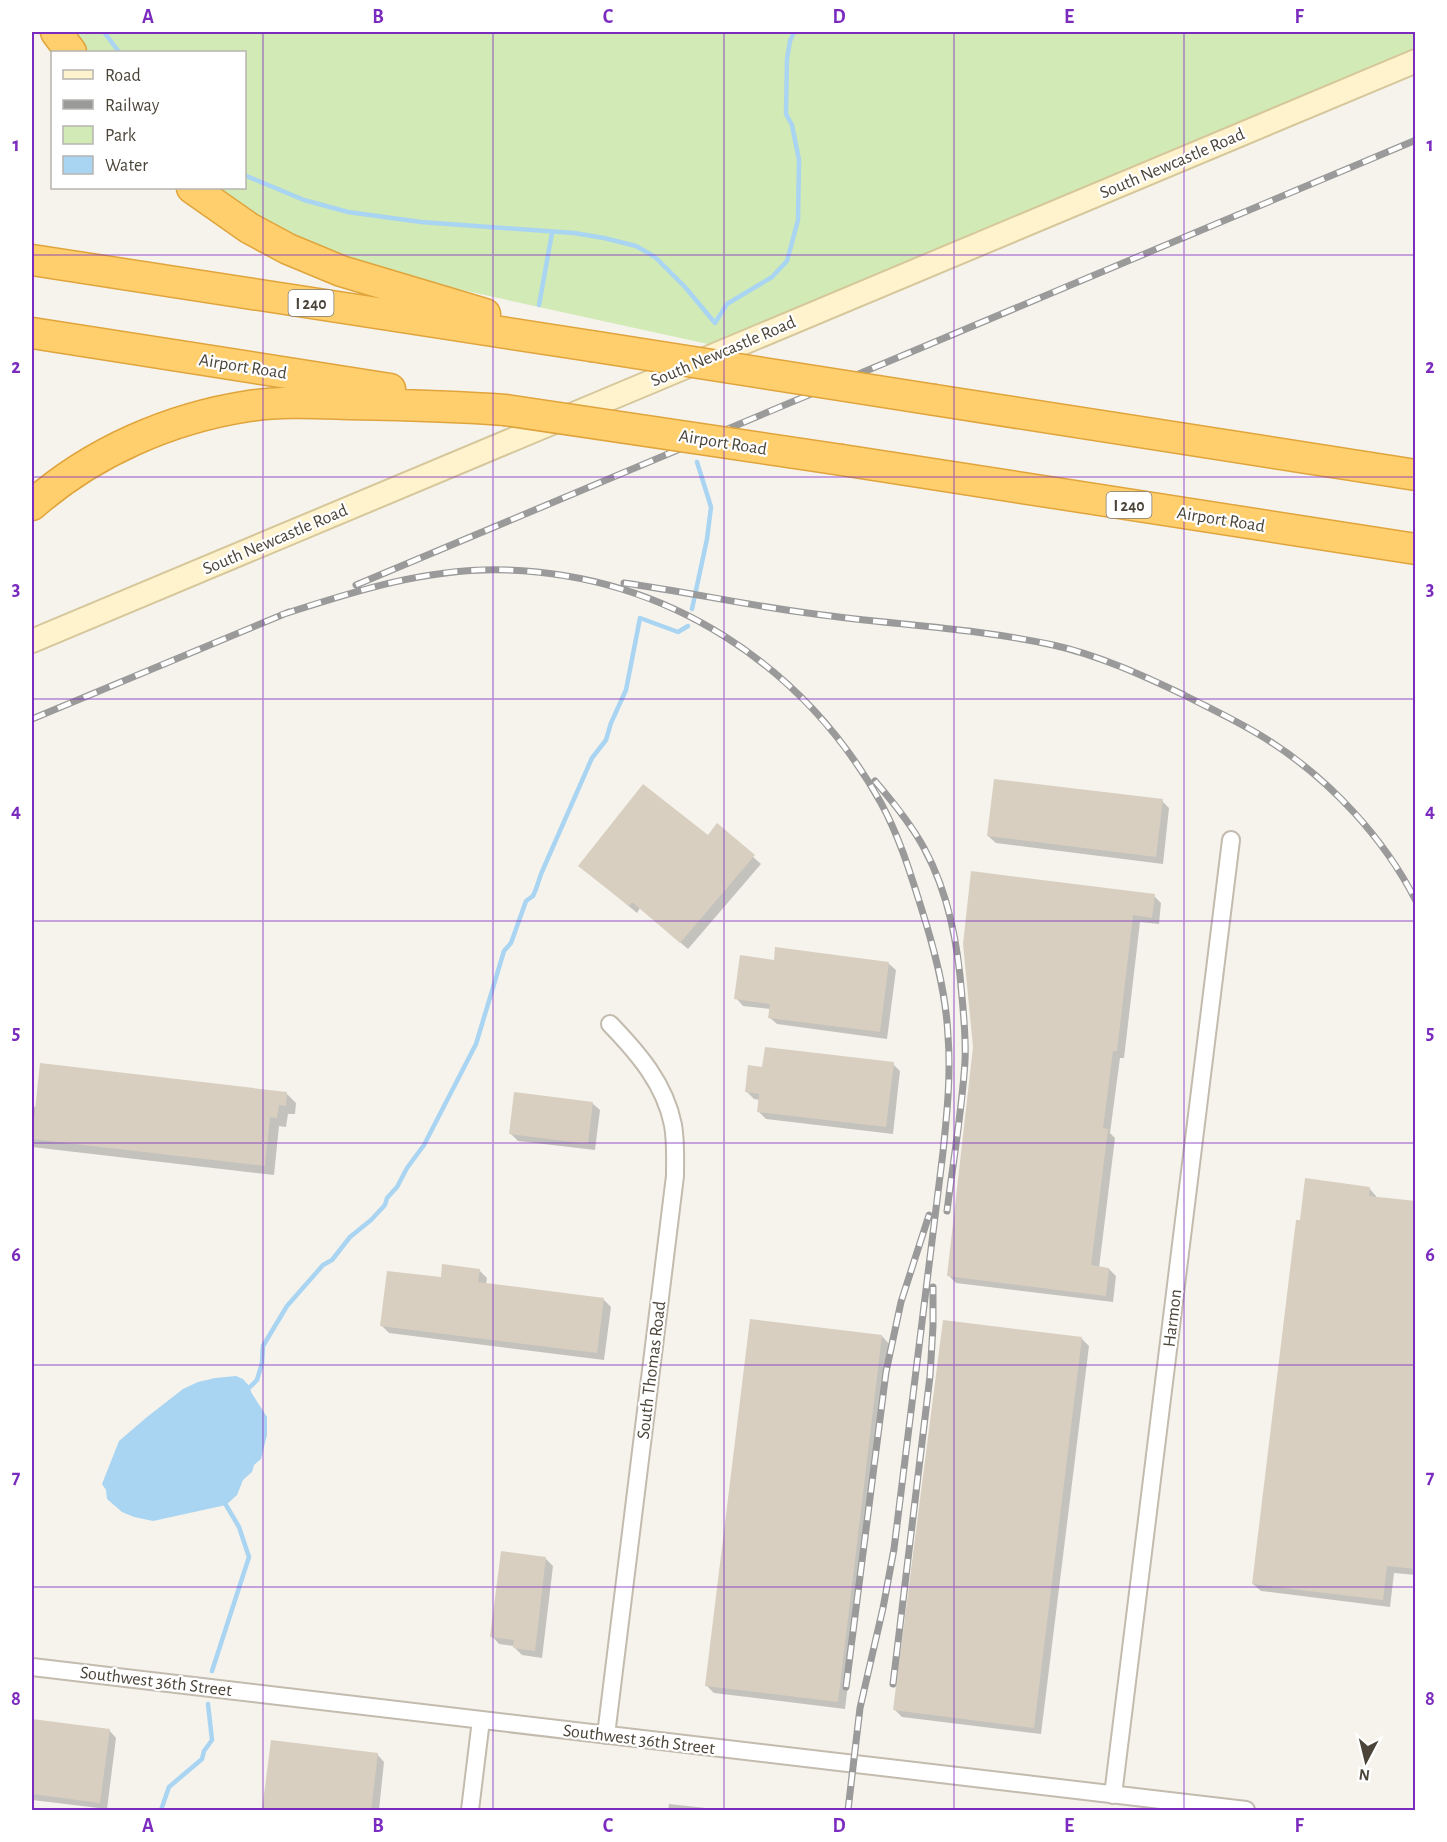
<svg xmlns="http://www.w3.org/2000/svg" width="1447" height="1842" font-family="'Alegreya Sans',sans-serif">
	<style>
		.green { fill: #d2eab5 }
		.water { fill: #a9d4f2 }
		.shadow { fill: #0003 }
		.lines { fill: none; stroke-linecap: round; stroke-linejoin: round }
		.stream { stroke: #a9d4f2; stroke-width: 4.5 }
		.building { fill: #d8cfc1 }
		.street-casing { stroke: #c2bbae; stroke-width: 20 }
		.secondary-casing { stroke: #d6c79b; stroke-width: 26 }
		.highway-casing { stroke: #e0a43c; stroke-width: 33 }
		.street { stroke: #fff; stroke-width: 16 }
		.secondary { stroke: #fff3cd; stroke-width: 22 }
		.highway { stroke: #ffcf6e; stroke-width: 30 }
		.rail-casing { stroke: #9a9a9a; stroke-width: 7 }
		.rail { stroke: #fff; stroke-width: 4.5; stroke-dasharray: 14; stroke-linecap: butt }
		.highway-bridge-casing { stroke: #e0a43c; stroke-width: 33; stroke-linecap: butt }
		.highway-bridge { stroke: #ffcf6e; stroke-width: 30 }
		.grid { fill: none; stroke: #7b2cbf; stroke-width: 1.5; stroke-opacity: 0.55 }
		.labels { text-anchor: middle; stroke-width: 4.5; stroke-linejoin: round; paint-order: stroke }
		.shield { fill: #fff; stroke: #817c74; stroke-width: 1.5 }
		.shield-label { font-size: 16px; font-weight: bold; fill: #4b4439 }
		.street-label { font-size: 18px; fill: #4b4439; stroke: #fff }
		.neatline { fill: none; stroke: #7b2cbf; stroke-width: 2 }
		.grid-label { font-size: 20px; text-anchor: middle; font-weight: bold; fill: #7b2cbf }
	</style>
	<rect width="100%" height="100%" fill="#f6f3ec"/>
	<path class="green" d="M 67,32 L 1415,32 L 1416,53 L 717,346 L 343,264 L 205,188 L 244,188 L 244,52 L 82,52 Z"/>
	<path class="water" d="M 236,1376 L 243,1379 L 250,1387 L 251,1392 L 267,1417 L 267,1435 L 261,1459 L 254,1465 L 252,1472 L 243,1480 L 237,1495 L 226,1505 L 153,1521 L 134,1517 L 122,1512 L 107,1499 L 106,1490 L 102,1484 L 119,1441 L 147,1417 L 183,1389 L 198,1382 L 215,1378 Z"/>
	<path class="shadow" d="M 1162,801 L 1169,808 L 1163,864 L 996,843 L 988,836 Z
		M 718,826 L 761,864 L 688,949 L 640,908 L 637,913 L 580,866 L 708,837 Z
		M 1154,896 L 1161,903 L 1159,924 L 1140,922 L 1124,1058 L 1120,1058 L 1110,1133 L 1115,1138 L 1099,1268 L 1109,1269 L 1116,1276 L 1113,1302 L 956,1283 L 948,1275 L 974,1047 Z
		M 775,961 L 888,963 L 896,970 L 887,1039 L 777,1024 L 769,1017 L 770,1009 L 743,1006 L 736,998 Z
		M 893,1064 L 900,1071 L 893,1134 L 766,1119 L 759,1112 L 760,1100 L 754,1099 L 746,1091 L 764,1068 Z
		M 287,1094 L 296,1103 L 295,1114 L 288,1114 L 286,1127 L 279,1126 L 274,1175 L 32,1147 L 32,1107 Z
		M 592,1103 L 600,1110 L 595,1150 L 518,1141 L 511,1134 Z
		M 1369,1188 L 1376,1196 L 1376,1198 L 1416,1203 L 1416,1575 L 1394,1573 L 1390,1607 L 1261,1591 L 1253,1584 Z
		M 479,1270 L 487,1278 L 486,1284 L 603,1299 L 611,1307 L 604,1360 L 389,1333 L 381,1325 Z
		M 882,1336 L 889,1344 L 845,1709 L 714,1693 L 707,1686 Z
		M 1081,1338 L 1089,1346 L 1041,1734 L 902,1717 L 895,1710 Z
		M 545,1558 L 553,1566 L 542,1658 L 522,1655 L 515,1648 L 515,1646 L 499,1644 L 492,1636 Z
		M 32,1721 L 109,1730 L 116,1738 L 107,1809 L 32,1800 Z
		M 272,1742 L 377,1754 L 384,1762 L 379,1810 L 264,1810 Z
		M 669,1804 L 724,1810 L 668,1810 Z"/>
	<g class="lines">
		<path class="stream" d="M 104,32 L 119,52
			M 244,175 L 304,200 L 348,212 L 421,222 L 574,233 L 604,238 L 636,246 L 655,257 L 685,287 L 715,323 L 727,304 L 772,277 L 787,261 L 798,220 L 799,160 L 792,125 L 786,114 L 787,59 L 790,41 L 794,32
			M 539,305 L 552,233
			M 692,609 L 707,539 L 711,507 L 697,462
			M 250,1387 L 257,1380 L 262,1363 L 263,1346 L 287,1306 L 323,1265 L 332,1260 L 350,1237 L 371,1220 L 385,1205 L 387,1198 L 397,1187 L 407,1168 L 424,1145 L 476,1044 L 504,951 L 511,943 L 526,901 L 533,896 L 536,889 L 541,874 L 592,758 L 606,740 L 611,723 L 626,690 L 640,618 L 678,632 L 688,626
			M 212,1671 L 249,1557 L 239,1527 L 226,1505
			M 161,1810 L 169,1787 L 202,1759 L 204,1751 L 212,1740 L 208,1704"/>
	</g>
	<path class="building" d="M 994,779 L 1163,799 L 1156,857 L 987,836 Z
		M 643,784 L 708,835 L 717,823 L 755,855 L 680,943 L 632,902 L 629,906 L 578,866 Z
		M 971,871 L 1155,894 L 1152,918 L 1133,915 L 1117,1051 L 1113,1051 L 1103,1128 L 1108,1129 L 1091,1265 L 1109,1268 L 1106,1296 L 947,1276 L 973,1047 L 963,944 Z
		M 775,947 L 889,962 L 880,1032 L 768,1018 L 770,1004 L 734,999 L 740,955 L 774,960 Z
		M 765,1047 L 894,1062 L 886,1127 L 757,1112 L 759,1094 L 745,1092 L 748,1065 L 762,1067 Z
		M 40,1063 L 287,1092 L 286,1106 L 279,1105 L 277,1118 L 270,1117 L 265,1166 L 32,1139 Z
		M 514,1092 L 593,1102 L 588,1144 L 509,1134 Z
		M 1305,1178 L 1370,1187 L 1369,1196 L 1416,1201 L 1416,1569 L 1387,1566 L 1383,1600 L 1252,1584 L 1296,1220 L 1300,1220 Z
		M 442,1264 L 480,1269 L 478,1282 L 604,1298 L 597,1353 L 380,1326 L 387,1271 L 441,1277 Z
		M 750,1319 L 882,1335 L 838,1702 L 705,1686 Z
		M 943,1320 L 1082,1337 L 1034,1728 L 893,1710 Z
		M 501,1551 L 546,1557 L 535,1651 L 513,1648 L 514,1640 L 490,1637 Z
		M 32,1719 L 110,1729 L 100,1803 L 32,1794 Z
		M 271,1740 L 378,1753 L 371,1810 L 262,1810 Z"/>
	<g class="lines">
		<defs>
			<path id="street" d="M 32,1667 L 1246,1810
				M 606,1735 L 675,1176 C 675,1159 676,1142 673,1125 C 665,1084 638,1053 610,1024
				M 1113,1795 L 1231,840
				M 470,1810 L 481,1720"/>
			<path id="secondary" d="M 32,641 L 1416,61"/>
			<path id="highway" d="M 56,32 L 71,52
				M 192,188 L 249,228 L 288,249 L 341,271 L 485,314
				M 32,260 L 591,346
				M 32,333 L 390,389
				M 935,400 L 1416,475
				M 842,460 L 1416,549
				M 32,505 C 92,452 170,418 249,406 C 283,401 316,403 350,404 C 402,405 453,406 505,410"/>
		</defs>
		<use href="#street" class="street-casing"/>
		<use href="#secondary" class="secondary-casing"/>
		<use href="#highway" class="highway-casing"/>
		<use href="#street" class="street"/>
		<use href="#secondary" class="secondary"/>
		<use href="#highway" class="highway"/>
		<defs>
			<path id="rail" d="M 624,583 C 688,592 751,606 815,614 C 895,625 975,628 1053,645 C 1098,655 1142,675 1184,695 C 1213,710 1244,724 1271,742 C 1331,781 1384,838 1416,901
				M 356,585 L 1416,140
				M 281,615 C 355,591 429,567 508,570 C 668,576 804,665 881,803 C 899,836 910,872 921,907 C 934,948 946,992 948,1036 C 951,1075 947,1113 943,1152 L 894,1549 L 883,1608 L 860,1708 L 848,1810
				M 32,719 L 289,612
				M 875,781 C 893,802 911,824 924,848 C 949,894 958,945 962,997 C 964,1018 966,1040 965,1061 C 962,1111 953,1162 947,1211
				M 893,1684 L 930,1376 L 933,1326 L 933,1287
				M 846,1687 L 886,1372 L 901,1302 L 929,1215"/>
		</defs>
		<use href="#rail" class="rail-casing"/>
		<use href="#rail" class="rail"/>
		<defs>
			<path id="highway-bridge" d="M 591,346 L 935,400
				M 505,410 L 842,460"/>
		</defs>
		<use href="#highway-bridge" class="highway-bridge-casing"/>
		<use href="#highway-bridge" class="highway-bridge"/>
	</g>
	<path class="grid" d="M 263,32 L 263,1810M 493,32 L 493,1810M 724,32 L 724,1810M 954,32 L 954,1810M 1184,32 L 1184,1810M 32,255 L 1416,255M 32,477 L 1416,477M 32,699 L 1416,699M 32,921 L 1416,921M 32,1143 L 1416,1143M 32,1365 L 1416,1365M 32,1587 L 1416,1587"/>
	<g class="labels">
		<g class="shield">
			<rect x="288.5" y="290" width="45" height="26" rx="4.5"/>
			<rect x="1106.5" y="492" width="45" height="26" rx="4.5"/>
		</g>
		<g class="shield-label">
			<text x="311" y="309">I 240</text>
			<text x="1129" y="511">I 240</text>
		</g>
		<g class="street-label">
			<text transform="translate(1172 163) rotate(-23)" y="6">South Newcastle Road</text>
			<text transform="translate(723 351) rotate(-23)" y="6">South Newcastle Road</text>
			<text transform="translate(243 366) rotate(9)" y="6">Airport Road</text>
			<text transform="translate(723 442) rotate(9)" y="6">Airport Road</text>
			<text transform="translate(1221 519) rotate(9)" y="6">Airport Road</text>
			<text transform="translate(275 539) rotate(-23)" y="6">South Newcastle Road</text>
			<text transform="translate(1172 1318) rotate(-83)" y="6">Harmon</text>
			<text transform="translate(651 1370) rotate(-83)" y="6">South Thomas Road</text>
			<text transform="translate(156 1681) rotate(7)" y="6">Southwest 36th Street</text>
			<text transform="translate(639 1739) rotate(7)" y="6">Southwest 36th Street</text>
		</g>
	</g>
	<rect width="1447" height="1842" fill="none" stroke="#ffffff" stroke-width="66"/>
	<rect x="51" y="51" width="195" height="138" fill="#ffffff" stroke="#b7b4b0" stroke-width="1.5"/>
	<rect x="63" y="70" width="30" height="9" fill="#fff3cd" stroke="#b7b4b0" stroke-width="1.5"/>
	<text x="105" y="81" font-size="18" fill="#4b4439">Road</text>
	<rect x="63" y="100" width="30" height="9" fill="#9a9a9a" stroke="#b7b4b0" stroke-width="1.5"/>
	<text x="105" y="111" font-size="18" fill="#4b4439">Railway</text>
	<rect x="63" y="126" width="30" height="18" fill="#d2eab5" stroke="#b7b4b0" stroke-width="1.5"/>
	<text x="105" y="141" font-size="18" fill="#4b4439">Park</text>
	<rect x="63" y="156" width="30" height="18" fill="#a9d4f2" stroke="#b7b4b0" stroke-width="1.5"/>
	<text x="105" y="171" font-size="18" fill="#4b4439">Water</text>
	<g transform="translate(1366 1761) rotate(187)" stroke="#ffffff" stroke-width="4.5" paint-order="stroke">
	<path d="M0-4.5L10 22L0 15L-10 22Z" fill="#4b4439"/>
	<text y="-9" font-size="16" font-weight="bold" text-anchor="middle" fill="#4b4439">N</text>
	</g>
	<rect x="33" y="33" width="1381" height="1776" class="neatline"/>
	<g class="grid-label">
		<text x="148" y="23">A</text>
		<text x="378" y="23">B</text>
		<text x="608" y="23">C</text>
		<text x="839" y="23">D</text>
		<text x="1069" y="23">E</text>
		<text x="1299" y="23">F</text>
		<text x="16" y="151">1</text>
		<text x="1430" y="151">1</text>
		<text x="16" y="373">2</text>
		<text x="1430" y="373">2</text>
		<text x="16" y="595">3</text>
		<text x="1430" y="595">3</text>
		<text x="16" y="817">4</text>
		<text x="1430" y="817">4</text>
		<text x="16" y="1039">5</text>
		<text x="1430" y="1039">5</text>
		<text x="16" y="1261">6</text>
		<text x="1430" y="1261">6</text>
		<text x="16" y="1483">7</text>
		<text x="1430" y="1483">7</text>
		<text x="16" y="1705">8</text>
		<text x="1430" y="1705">8</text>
		<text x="148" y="1832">A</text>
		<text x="378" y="1832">B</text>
		<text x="608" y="1832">C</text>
		<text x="839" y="1832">D</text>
		<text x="1069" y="1832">E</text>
		<text x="1299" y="1832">F</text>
	</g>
</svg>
